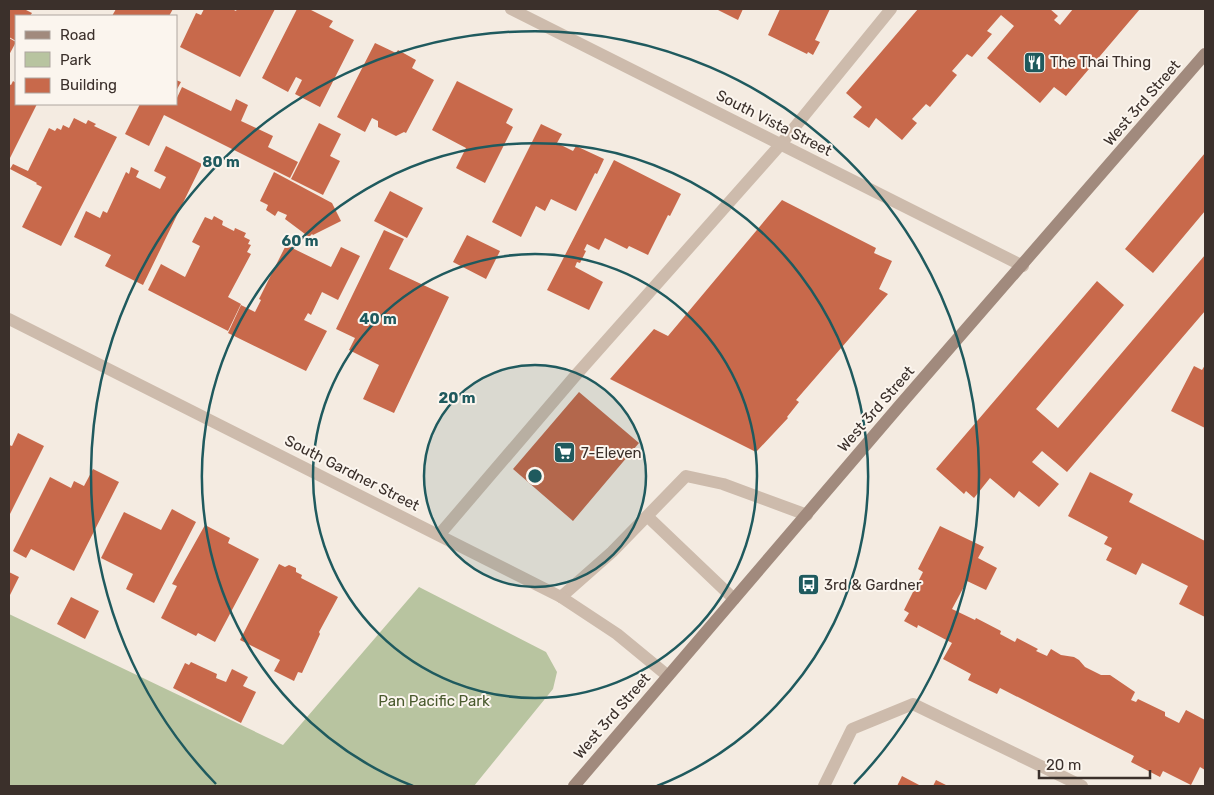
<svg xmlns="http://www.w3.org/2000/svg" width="1214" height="795" font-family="Rubik,sans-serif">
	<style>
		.green { fill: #b8c4a0 }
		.building { fill: #c8694b }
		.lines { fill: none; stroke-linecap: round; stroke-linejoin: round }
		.lane { stroke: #cdbbac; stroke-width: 12 }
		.street { stroke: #cdbbac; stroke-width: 12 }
		.secondary { stroke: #a18a7d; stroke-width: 12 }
		.ring { fill: none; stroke: #1f5a5e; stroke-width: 2.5 }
		.labels { text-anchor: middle; stroke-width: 4; stroke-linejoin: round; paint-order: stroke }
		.poi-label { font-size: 15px; fill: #3b302b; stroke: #fbf5ee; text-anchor: start }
		.street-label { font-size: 15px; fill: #3b302b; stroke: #fbf5ee }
		.park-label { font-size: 15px; fill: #4a5a2e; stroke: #fbf5ee }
		.centre { fill: #1f5a5e; stroke: #fbf5ee; stroke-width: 2.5 }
		.ring-label { font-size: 15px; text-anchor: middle; font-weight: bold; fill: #1f5a5e; stroke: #fbf5ee; stroke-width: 4; stroke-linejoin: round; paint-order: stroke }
	</style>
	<rect width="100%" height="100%" fill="#f4ebe1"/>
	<path class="green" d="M 419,587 L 546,652 L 557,672 L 553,689 L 474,786 L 9,786 L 9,614 L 283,745 Z"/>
	<path class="building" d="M 9,9 L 24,9 L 32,13 L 30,16 L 16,16 L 16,41 L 9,37 Z
		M 116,9 L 173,9 L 169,16 L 112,16 Z
		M 204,9 L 232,9 L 236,11 L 237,9 L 275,9 L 240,77 L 180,47 L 196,13 L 201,15 Z
		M 297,9 L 309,9 L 333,21 L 329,27 L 354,40 L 320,107 L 295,94 L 302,80 L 296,77 L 288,92 L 262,78 Z
		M 716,9 L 743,9 L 738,20 Z
		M 780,9 L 830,9 L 815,40 L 820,42 L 813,55 L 808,52 L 807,54 L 768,35 Z
		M 918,9 L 1050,9 L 1058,16 L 1054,20 L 1060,25 L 1073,9 L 1140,9 L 1066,96 L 1054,87 L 1040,103 L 987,58 L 1014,26 L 1001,15 L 987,31 L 992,34 L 972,57 L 967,54 L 952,71 L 957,75 L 930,107 L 926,104 L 912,119 L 917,123 L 902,140 L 876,118 L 869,128 L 853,117 L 862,107 L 846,93 Z
		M 9,38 L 16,42 L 9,55 Z
		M 375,43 L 396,53 L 398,50 L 416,60 L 412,68 L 434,80 L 406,133 L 404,132 L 396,136 L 378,127 L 378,121 L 372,118 L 365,132 L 337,117 Z
		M 176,80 L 181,82 L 176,91 Z
		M 13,81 L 16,83 L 16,104 L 37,104 L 9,160 L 9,84 L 11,85 Z
		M 457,81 L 513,109 L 506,123 L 513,127 L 485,183 L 456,168 L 466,148 L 432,130 Z
		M 182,87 L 231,111 L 236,99 L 248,105 L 241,121 L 273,136 L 268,147 L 298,162 L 290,178 L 164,115 L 149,146 L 125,134 L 140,104 L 176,104 L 176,100 Z
		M 74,118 L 86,124 L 88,120 L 96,124 L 94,126 L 117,137 L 61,246 L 22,227 L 42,187 L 36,184 L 37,183 L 10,169 L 13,164 L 28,171 L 49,128 L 55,131 L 57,128 L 61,130 L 63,125 L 69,128 Z
		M 319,123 L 341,134 L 330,156 L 340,161 L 323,195 L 291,179 Z
		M 541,124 L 562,134 L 557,143 L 573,151 L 576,146 L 604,159 L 597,174 L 595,173 L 576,211 L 551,199 L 545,211 L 536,206 L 521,237 L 492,222 Z
		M 166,146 L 202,164 L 143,285 L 105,266 L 111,255 L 74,237 L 86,211 L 100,218 L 103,211 L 107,213 L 126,172 L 129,174 L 131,167 L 139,171 L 136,177 L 160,189 L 166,177 L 154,171 Z
		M 1205,153 L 1205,211 L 1153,273 L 1125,249 Z
		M 614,160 L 681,194 L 670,216 L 668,215 L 648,255 L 629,246 L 627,249 L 605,238 L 599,250 L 587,244 L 584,250 L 586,251 L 580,263 L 577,262 L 575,267 L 603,282 L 589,310 L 547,290 Z
		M 274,172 L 332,203 L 341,221 L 313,235 L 312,234 L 309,237 L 285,219 L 287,215 L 278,211 L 275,216 L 266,210 L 268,205 L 260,201 Z
		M 390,191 L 423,208 L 407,238 L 374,221 Z
		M 782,200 L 876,248 L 874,253 L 892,261 L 879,289 L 888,294 L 796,400 L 799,402 L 787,417 L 788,418 L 756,452 L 610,379 L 654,329 L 668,336 Z
		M 214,216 L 223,221 L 222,225 L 234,231 L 235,228 L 246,233 L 244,237 L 250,240 L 248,244 L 251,245 L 247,252 L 251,254 L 228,297 L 241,304 L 228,331 L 148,290 L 161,264 L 185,277 L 200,246 L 192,242 L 205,217 L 212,220 Z
		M 384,230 L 404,239 L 389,269 L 449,297 L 394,413 L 363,399 L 379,365 L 349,350 L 355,338 L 336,329 Z
		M 467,235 L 500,251 L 486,279 L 453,262 Z
		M 286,245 L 331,267 L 341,247 L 360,256 L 338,300 L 322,292 L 311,315 L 308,313 L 304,320 L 327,331 L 306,371 L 228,333 L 241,305 L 255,312 L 261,300 L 259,299 Z
		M 1205,255 L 1205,311 L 1067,472 L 1042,451 L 1032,462 L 1059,484 L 1039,507 L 1019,491 L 1014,498 L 990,478 L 974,498 L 966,491 L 964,494 L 936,469 L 1097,281 L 1124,305 L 1036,409 L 1058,428 Z
		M 1205,365 L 1205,428 L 1171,411 L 1194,366 L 1202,370 Z
		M 579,392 L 639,443 L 573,521 L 513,469 Z
		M 18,433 L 44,446 L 9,516 L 9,445 L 12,446 Z
		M 93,469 L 119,482 L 74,571 L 31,549 L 26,558 L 13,551 L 50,477 L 71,488 L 74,481 L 84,486 Z
		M 1090,472 L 1133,494 L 1129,502 L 1205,541 L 1205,617 L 1179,604 L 1188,586 L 1142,563 L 1136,575 L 1106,560 L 1112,548 L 1104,544 L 1108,537 L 1068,516 Z
		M 172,509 L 196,522 L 154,603 L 126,589 L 133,574 L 101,558 L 124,512 L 161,530 Z
		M 205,525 L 230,538 L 228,543 L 259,559 L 215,642 L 198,633 L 196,636 L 161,618 L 177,586 L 172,584 Z
		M 940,526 L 984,547 L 978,558 L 997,568 L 986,590 L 967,581 L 952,609 L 975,620 L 976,618 L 1001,631 L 1000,634 L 1015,642 L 1017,638 L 1038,649 L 1036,651 L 1047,656 L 1051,649 L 1061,655 L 1074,657 L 1079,660 L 1085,667 L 1101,675 L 1110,675 L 1135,692 L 1131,700 L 1136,702 L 1138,699 L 1165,712 L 1165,716 L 1179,723 L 1186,710 L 1205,720 L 1204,735 L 1205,736 L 1205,770 L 1200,767 L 1191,785 L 1163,771 L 1160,777 L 1131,762 L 1134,756 L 1000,688 L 997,694 L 968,680 L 971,674 L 943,659 L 952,643 L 918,625 L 917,628 L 904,621 L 909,613 L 904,610 L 923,572 L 918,569 Z
		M 279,564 L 285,567 L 289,565 L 296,568 L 296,572 L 302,575 L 301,578 L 338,597 L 319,632 L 320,634 L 302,673 L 298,672 L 294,681 L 274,671 L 280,660 L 240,640 Z
		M 9,572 L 19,577 L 9,597 Z
		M 71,597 L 99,611 L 85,639 L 57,624 Z
		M 191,662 L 217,674 L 216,678 L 226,682 L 232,669 L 248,677 L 243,686 L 256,692 L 241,723 L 173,688 L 185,663 L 189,665 Z
		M 902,776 L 921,786 L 897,786 Z
		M 936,780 L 948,786 L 933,786 Z"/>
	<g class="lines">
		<path class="lane" d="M 647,516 L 734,599
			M 439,535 L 576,375 L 781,144 L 891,9
			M 561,597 L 612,552 L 686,476 L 723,484 L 807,515"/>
		<path class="street" d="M 511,9 L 1023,266
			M 9,319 L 561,597 L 617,634 L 668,676
			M 824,786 L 852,729 L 913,704 L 1082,786"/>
		<path class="secondary" d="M 574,786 L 900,405 L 1205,54"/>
	</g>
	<circle cx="535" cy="476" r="111" fill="#1f5a5e" fill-opacity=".12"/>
	<g class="ring">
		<circle cx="535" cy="476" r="111"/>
		<circle cx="535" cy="476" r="222"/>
		<path d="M413 786A333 333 0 1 1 657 786"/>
		<path d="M216 784A444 444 0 1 1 854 784"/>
	</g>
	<defs>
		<symbol id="restaurant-square" viewBox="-11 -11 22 22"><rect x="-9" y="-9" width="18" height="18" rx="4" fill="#1f5a5e" stroke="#fbf5ee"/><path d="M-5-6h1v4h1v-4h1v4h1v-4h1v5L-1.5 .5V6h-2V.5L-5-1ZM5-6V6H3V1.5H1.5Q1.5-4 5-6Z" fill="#fff"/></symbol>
		<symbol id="supermarket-square" viewBox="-11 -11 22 22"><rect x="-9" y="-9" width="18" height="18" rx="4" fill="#1f5a5e" stroke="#fbf5ee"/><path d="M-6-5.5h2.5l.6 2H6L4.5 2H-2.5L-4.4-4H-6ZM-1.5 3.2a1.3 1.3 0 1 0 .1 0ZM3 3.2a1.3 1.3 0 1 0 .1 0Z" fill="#fff"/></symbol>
		<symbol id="bus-square" viewBox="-11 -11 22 22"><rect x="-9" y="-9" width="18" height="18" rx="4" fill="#1f5a5e" stroke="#fbf5ee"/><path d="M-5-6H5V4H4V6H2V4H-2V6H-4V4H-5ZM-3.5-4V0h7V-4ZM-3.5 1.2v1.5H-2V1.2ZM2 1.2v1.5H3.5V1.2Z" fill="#fff"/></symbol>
	</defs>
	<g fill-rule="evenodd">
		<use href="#restaurant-square" x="1022" y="50" width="25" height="25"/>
		<use href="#supermarket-square" x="552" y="440" width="25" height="25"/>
		<use href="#bus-square" x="796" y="572" width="25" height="25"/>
	</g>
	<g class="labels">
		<g class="poi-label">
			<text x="1050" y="67">The Thai Thing</text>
			<text x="581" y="458">7-Eleven</text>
			<text x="824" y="590">3rd &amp; Gardner</text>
		</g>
		<g class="street-label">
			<text transform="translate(1142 103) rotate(-49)" y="5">West 3rd Street</text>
			<text transform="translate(774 123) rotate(27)" y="5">South Vista Street</text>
			<text transform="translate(876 409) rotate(-49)" y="5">West 3rd Street</text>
			<text transform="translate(352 473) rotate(27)" y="5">South Gardner Street</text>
			<text transform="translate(612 716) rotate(-49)" y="5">West 3rd Street</text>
		</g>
		<g class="park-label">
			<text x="434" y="706">Pan Pacific Park</text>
		</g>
	</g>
	<circle cx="535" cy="476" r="8" class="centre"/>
	<g class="ring-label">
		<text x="221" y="167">80 m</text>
		<text x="300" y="246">60 m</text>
		<text x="378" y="324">40 m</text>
		<text x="457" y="403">20 m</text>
	</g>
	<rect width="1214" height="795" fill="none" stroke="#3b302b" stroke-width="20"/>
	<rect x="15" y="15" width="162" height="90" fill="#fbf5ee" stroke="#aea6a0"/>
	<rect x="25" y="31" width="25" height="8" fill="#a18a7d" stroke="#aea6a0"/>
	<text x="60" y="40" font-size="15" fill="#3b302b">Road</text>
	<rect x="25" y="52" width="25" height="15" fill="#b8c4a0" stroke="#aea6a0"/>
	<text x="60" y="65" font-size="15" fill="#3b302b">Park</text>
	<rect x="25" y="78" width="25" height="15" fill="#c8694b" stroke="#aea6a0"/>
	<text x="60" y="90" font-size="15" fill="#3b302b">Building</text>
	<path d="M1039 770v8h111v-8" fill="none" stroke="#3b302b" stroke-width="2.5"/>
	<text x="1046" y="770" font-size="15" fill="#3b302b" stroke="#fbf5ee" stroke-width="4" paint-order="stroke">20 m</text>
</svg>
